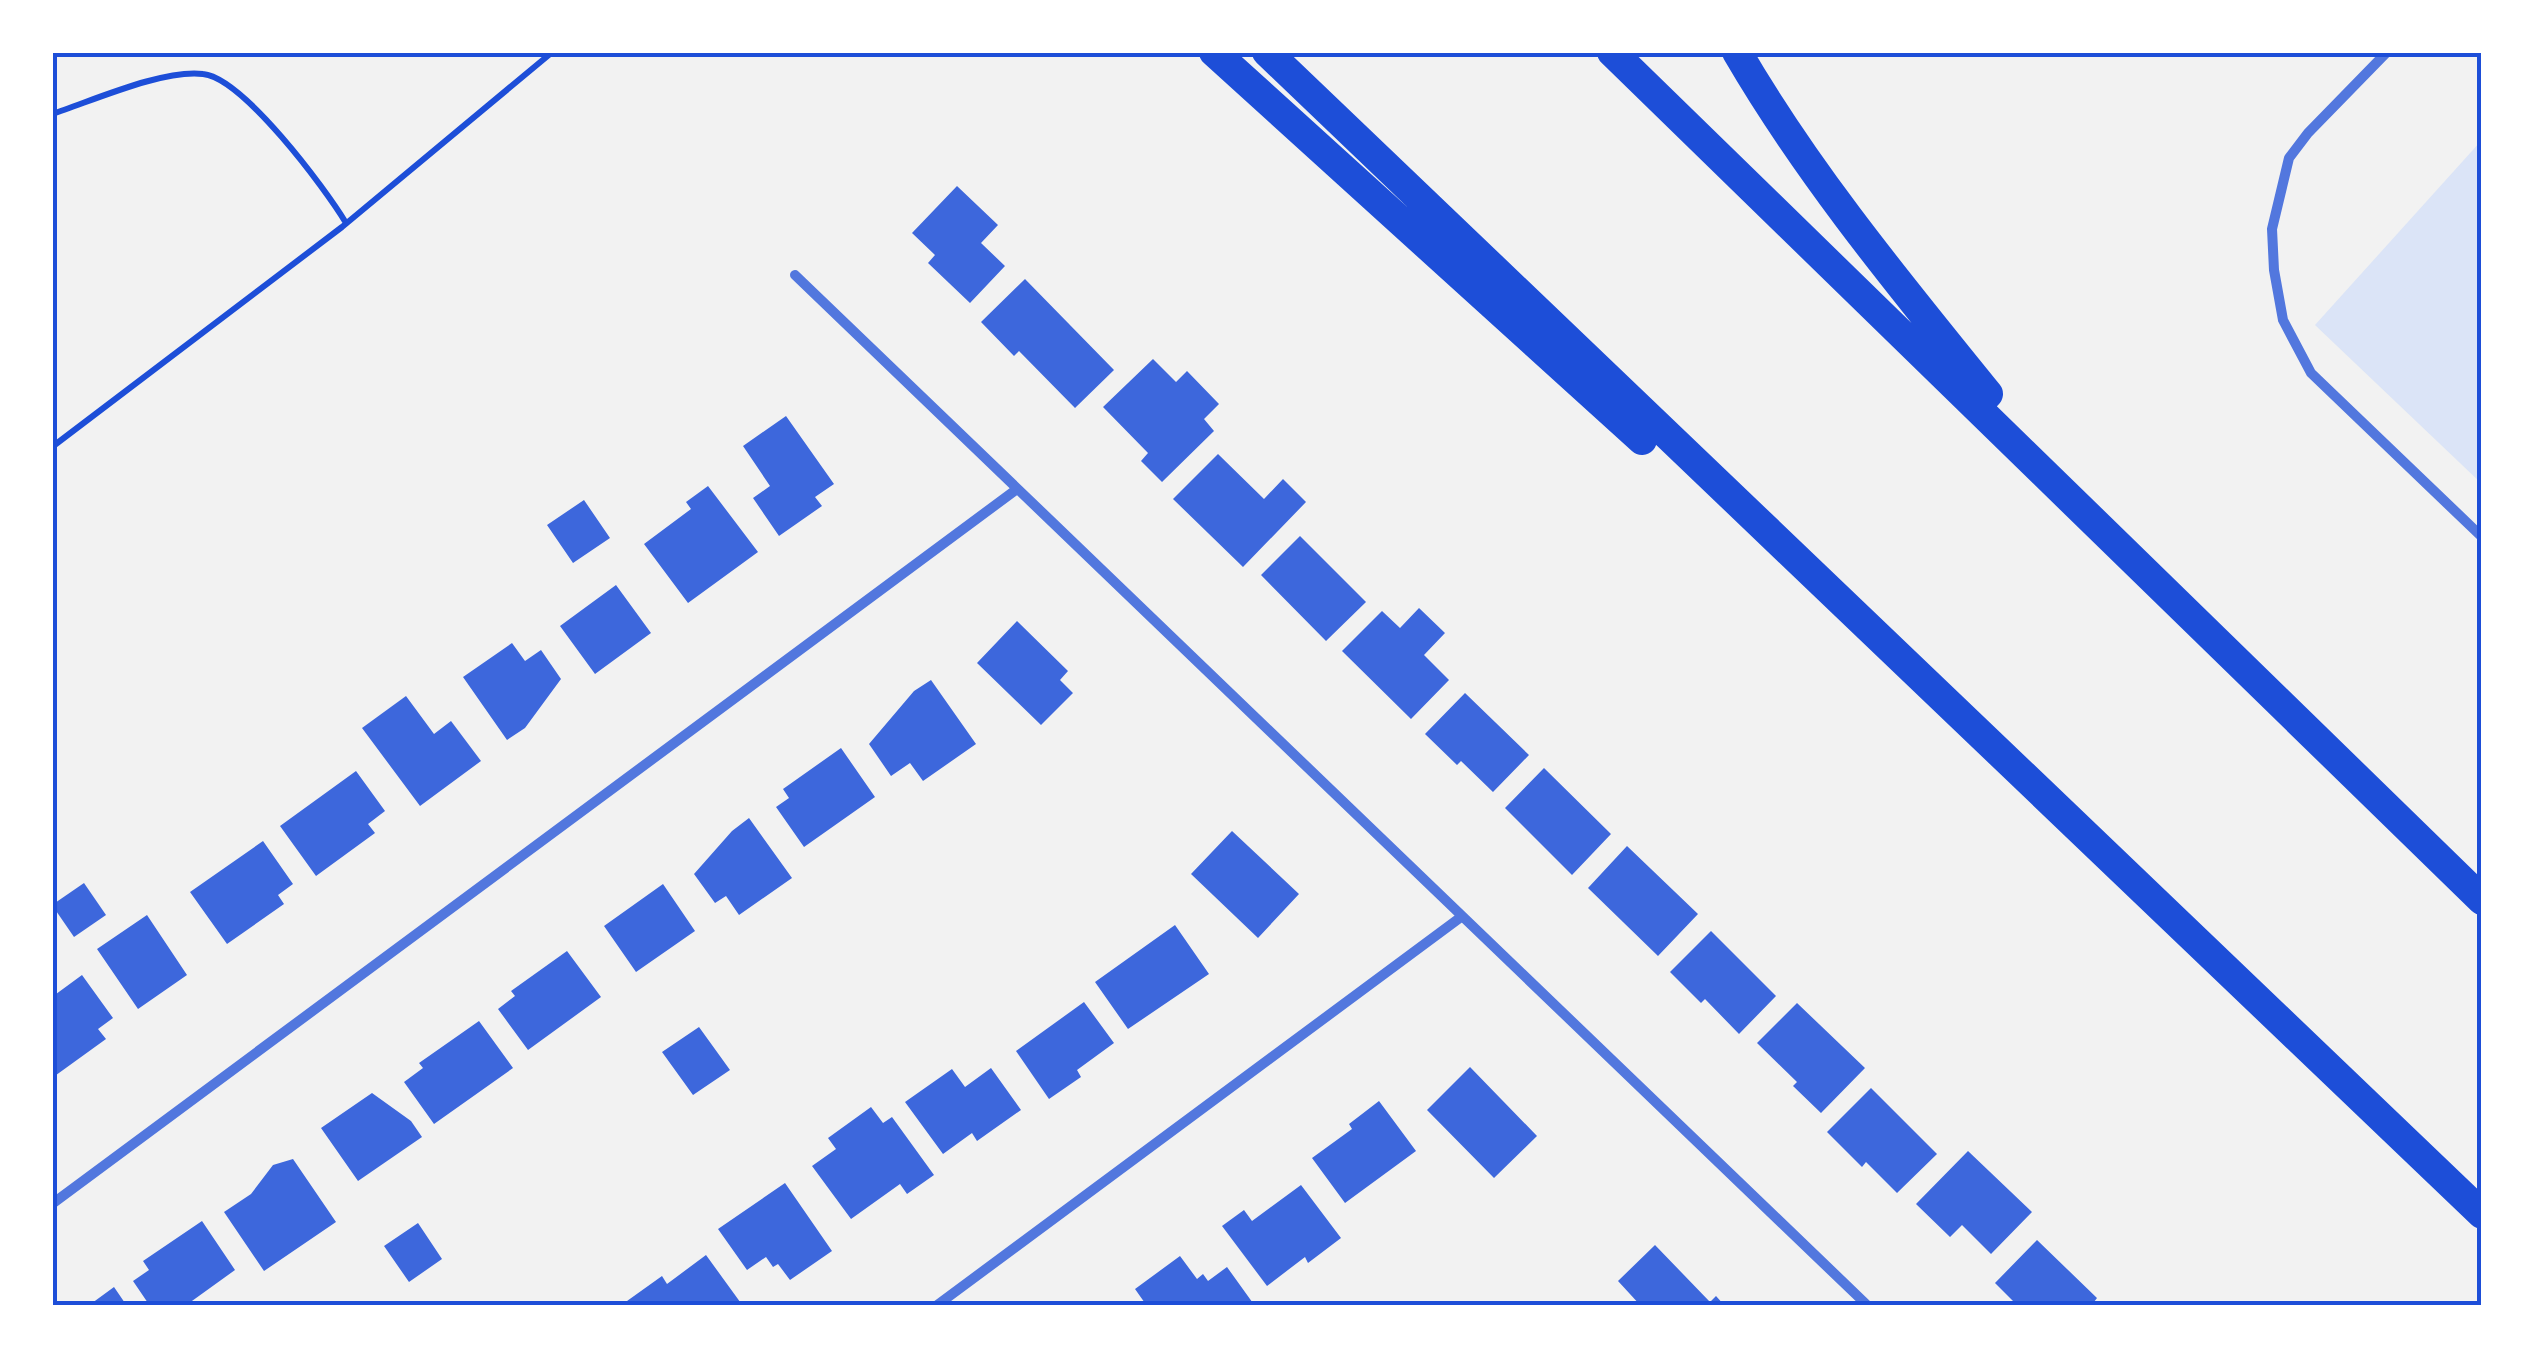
<svg xmlns="http://www.w3.org/2000/svg" width="2534" height="1358" font-family="'Playfair Display',serif">
	<style>
		.green { fill: #dbe4f7 }
		.building { fill: #3d67dc }
		.lines { fill: none; stroke-linecap: round; stroke-linejoin: round }
		.path { stroke: #1d4ed8; stroke-width: 6 }
		.minor { stroke: #5277de; stroke-width: 10 }
		.motorway { stroke: #1d4ed8; stroke-width: 30 }
		.neatline { fill: none; stroke: #1d4ed8; stroke-width: 4 }
	</style>
	<rect width="100%" height="100%" fill="#f2f2f2"/>
	<path class="green" d="M 2481,141 L 2481,483 L 2315,325 Z"/>
	<path class="building" d="M 957,186 L 998,225 L 981,243 L 1005,266 L 970,303 L 928,263 L 935,255 L 912,233 Z
		M 1025,279 L 1114,370 L 1075,408 L 1019,351 L 1014,356 L 981,322 Z
		M 1153,359 L 1176,382 L 1187,371 L 1219,404 L 1204,419 L 1214,431 L 1162,482 L 1141,461 L 1148,453 L 1103,407 Z
		M 786,416 L 834,484 L 815,497 L 822,506 L 779,536 L 753,498 L 770,486 L 743,446 Z
		M 1218,454 L 1264,499 L 1283,479 L 1306,502 L 1243,567 L 1173,499 Z
		M 708,486 L 758,552 L 688,603 L 644,544 L 691,509 L 686,502 Z
		M 584,500 L 610,538 L 573,563 L 547,525 Z
		M 1300,536 L 1366,602 L 1326,641 L 1261,575 Z
		M 616,585 L 651,633 L 595,674 L 560,626 Z
		M 1419,608 L 1445,633 L 1424,655 L 1449,680 L 1411,719 L 1342,651 L 1382,611 L 1400,628 Z
		M 1017,621 L 1068,671 L 1060,680 L 1073,693 L 1041,725 L 977,663 Z
		M 512,643 L 525,661 L 541,650 L 561,679 L 525,728 L 507,740 L 463,677 Z
		M 931,680 L 976,744 L 923,781 L 910,763 L 891,776 L 869,744 L 914,691 Z
		M 1465,693 L 1529,755 L 1493,792 L 1461,761 L 1457,765 L 1425,734 Z
		M 406,696 L 434,734 L 451,721 L 481,761 L 420,806 L 362,728 Z
		M 841,748 L 875,797 L 804,847 L 776,807 L 789,798 L 783,789 Z
		M 1544,768 L 1611,834 L 1572,875 L 1505,808 Z
		M 356,771 L 385,811 L 368,824 L 375,833 L 316,876 L 280,826 Z
		M 749,818 L 792,878 L 739,915 L 726,896 L 715,903 L 694,874 L 732,831 Z
		M 1232,831 L 1299,894 L 1258,938 L 1191,874 Z
		M 263,841 L 293,884 L 278,895 L 284,904 L 227,944 L 190,892 Z
		M 1627,846 L 1698,914 L 1658,956 L 1588,888 Z
		M 84,883 L 106,915 L 74,937 L 52,905 Z
		M 663,884 L 695,931 L 636,972 L 604,926 Z
		M 147,915 L 187,975 L 138,1009 L 97,949 Z
		M 1175,925 L 1209,974 L 1128,1029 L 1095,982 Z
		M 1711,931 L 1776,996 L 1739,1034 L 1705,999 L 1701,1003 L 1670,972 Z
		M 567,951 L 601,997 L 528,1050 L 498,1009 L 515,996 L 511,991 Z
		M 82,975 L 113,1018 L 98,1029 L 106,1039 L 52,1078 L 52,997 Z
		M 1084,1002 L 1114,1043 L 1077,1070 L 1081,1077 L 1049,1099 L 1016,1051 Z
		M 1797,1003 L 1865,1068 L 1821,1113 L 1793,1086 L 1797,1082 L 1757,1043 Z
		M 479,1021 L 513,1068 L 434,1124 L 404,1082 L 423,1068 L 419,1063 Z
		M 699,1027 L 730,1070 L 693,1095 L 662,1052 Z
		M 1470,1067 L 1537,1136 L 1494,1178 L 1427,1110 Z
		M 991,1068 L 1021,1110 L 977,1141 L 972,1133 L 943,1154 L 905,1102 L 952,1069 L 965,1087 Z
		M 1871,1088 L 1937,1154 L 1897,1193 L 1866,1162 L 1862,1167 L 1827,1132 Z
		M 372,1093 L 411,1121 L 422,1137 L 358,1181 L 321,1128 Z
		M 1379,1101 L 1416,1151 L 1345,1203 L 1312,1158 L 1352,1129 L 1349,1124 Z
		M 871,1107 L 883,1123 L 892,1117 L 934,1175 L 907,1194 L 900,1184 L 851,1219 L 812,1166 L 836,1149 L 828,1138 Z
		M 1968,1151 L 2032,1212 L 1991,1254 L 1962,1225 L 1950,1237 L 1916,1204 Z
		M 293,1159 L 336,1222 L 264,1271 L 224,1212 L 251,1194 L 273,1165 Z
		M 785,1183 L 832,1251 L 790,1280 L 778,1264 L 773,1267 L 766,1257 L 747,1270 L 718,1229 Z
		M 1301,1185 L 1341,1238 L 1308,1263 L 1305,1257 L 1267,1286 L 1222,1226 L 1244,1210 L 1252,1221 Z
		M 202,1221 L 235,1270 L 185,1306 L 150,1306 L 133,1281 L 149,1270 L 143,1261 Z
		M 418,1223 L 442,1259 L 409,1282 L 384,1246 Z
		M 2037,1240 L 2097,1298 L 2091,1306 L 2018,1306 L 1995,1283 Z
		M 1655,1245 L 1710,1302 L 1716,1296 L 1725,1306 L 1641,1306 L 1618,1281 Z
		M 706,1255 L 743,1306 L 630,1306 L 627,1301 L 662,1276 L 667,1284 Z
		M 1180,1256 L 1197,1279 L 1203,1274 L 1208,1281 L 1227,1267 L 1255,1306 L 1147,1306 L 1135,1289 Z
		M 114,1287 L 127,1306 L 88,1306 Z"/>
	<g class="lines">
		<path class="path" d="M 52,114 C 92,101 163,69 203,74 C 243,78 325,188 346,223
			M 52,447 L 342,227 L 550,54"/>
		<path class="minor" d="M 2387,52 L 2308,133 L 2289,158 L 2272,229 L 2274,270 L 2283,320 L 2311,373 L 2482,537
			M 795,275 L 1868,1306
			M 52,1204 L 1017,489
			M 936,1306 L 1461,917"/>
		<path class="motorway" d="M 1214,52 L 1642,440
			M 1267,52 L 2482,1214
			M 1612,52 L 2482,900
			M 1737,52 C 1808,174 1899,284 1988,394"/>
	</g>
	<rect width="2534" height="1358" fill="none" stroke="#ffffff" stroke-width="110"/>
	<rect x="55" y="55" width="2424" height="1248" class="neatline"/>
</svg>
